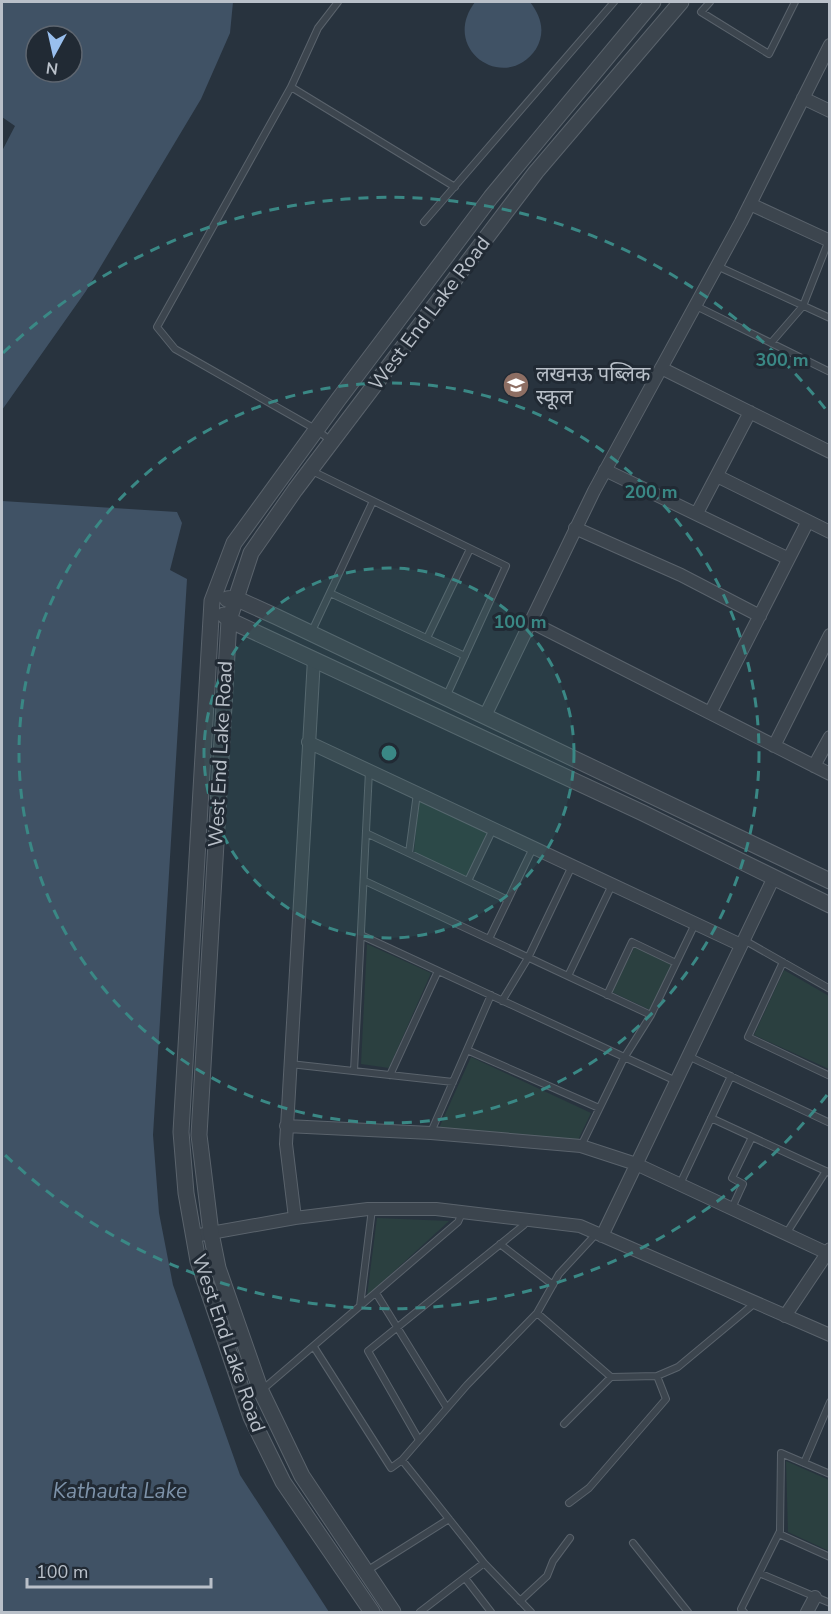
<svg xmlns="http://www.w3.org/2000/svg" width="831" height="1614" font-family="'Nunito Sans','Noto Sans Devanagari',sans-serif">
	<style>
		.green { fill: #2b4040 }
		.water { fill: #405265; fill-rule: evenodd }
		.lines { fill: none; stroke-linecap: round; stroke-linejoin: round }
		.service-casing { stroke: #5a636c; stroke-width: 8 }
		.minor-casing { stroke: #5a636c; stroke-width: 14 }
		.tertiary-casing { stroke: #5a636c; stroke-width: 17 }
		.service { stroke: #3c454e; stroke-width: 6 }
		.minor { stroke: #3c454e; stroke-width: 12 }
		.tertiary { stroke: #3c454e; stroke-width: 15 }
		.ring { fill: none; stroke: #3a8885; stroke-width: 3; stroke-dasharray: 10 8 }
		.labels { text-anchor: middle; stroke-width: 6; stroke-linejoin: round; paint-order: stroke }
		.street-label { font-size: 20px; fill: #b9c0c9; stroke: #212a34 }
		.poi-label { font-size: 20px; fill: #b9c0c9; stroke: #212a34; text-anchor: start }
		.water-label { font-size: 21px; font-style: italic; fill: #7d92a9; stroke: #212a34 }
		.centre { fill: #3a8885; stroke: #212a34; stroke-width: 3 }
		.ring-label { font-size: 18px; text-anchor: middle; font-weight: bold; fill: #3a8885; stroke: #212a34; stroke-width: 6; stroke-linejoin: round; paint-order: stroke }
	</style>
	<rect width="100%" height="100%" fill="#28333e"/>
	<path class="green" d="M 419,799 L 488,831 L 466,877 L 414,853 Z
		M 367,944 L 431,973 L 389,1068 L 361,1064 Z
		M 635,946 L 672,965 L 650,1010 L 612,992 Z
		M 784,970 L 829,996 L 829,1069 L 754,1035 Z
		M 471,1057 L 591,1113 L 578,1140 L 439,1128 Z
		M 377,1218 L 449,1221 L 367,1296 Z
		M 786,1461 L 829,1480 L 829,1551 L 788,1532 Z"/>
	<path class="water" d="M 2,2 L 233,2 L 230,33 L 201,99 L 86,291 L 2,410 L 2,151 L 15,126 L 2,117 ZM 36,36 L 72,36 L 72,72 L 36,72 Z
		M 475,2 L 530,2 C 541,16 546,32 536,49 C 506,94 439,50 475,2 Z
		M 2,501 L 177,512 L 182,523 L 170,570 L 187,579 L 153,1135 L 159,1213 L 173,1285 L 240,1475 L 329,1612 L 2,1612 Z"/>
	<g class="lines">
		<defs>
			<path id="service" d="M 338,2 L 318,28 L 291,87 L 455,187
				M 710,2 L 701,12 L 769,54 L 795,2
				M 291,87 L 157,327 L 175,349 L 317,430 L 331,441
				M 424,222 L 614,2
				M 717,266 L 830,318
				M 696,306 L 830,372
				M 771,343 L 803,306 L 829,240
				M 310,470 L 506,566 L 446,697
				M 330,593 L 465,656
				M 311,633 L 373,501
				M 427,638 L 470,549
				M 366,833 L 508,900
				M 409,853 L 417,793
				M 365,881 L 651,1015
				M 468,881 L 493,829
				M 363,936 L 676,1081
				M 489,939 L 533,848
				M 744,940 L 830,989
				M 783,962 L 748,1037 L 830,1076
				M 568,976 L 612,885
				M 607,995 L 632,942 L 676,963
				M 502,1001 L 528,958 L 572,866
				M 467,1050 L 599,1108
				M 688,1056 L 830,1123
				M 290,1064 L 453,1082
				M 354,1071 L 369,771
				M 390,1075 L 438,971
				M 711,1118 L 830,1173
				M 431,1132 L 491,995
				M 581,1146 L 624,1058 L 651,1015 L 695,924
				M 680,1184 L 731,1076
				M 732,1208 L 743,1184 L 732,1178 L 752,1137
				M 786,1234 L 826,1171
				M 500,1244 L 553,1285
				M 376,1293 L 447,1408
				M 360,1306 L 372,1209
				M 537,1313 L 611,1377 L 657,1376 L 678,1367 L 755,1303
				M 314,1347 L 391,1468 L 402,1460 L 484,1563 L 531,1612
				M 262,1390 L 458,1222 L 462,1213
				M 564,1424 L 611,1377
				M 419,1440 L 368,1351 L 524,1225 L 525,1220
				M 402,1460 L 467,1385 L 537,1313 L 559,1274 L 596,1234
				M 804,1463 L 830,1402
				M 569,1503 L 589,1488 L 666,1399 L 657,1376
				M 779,1534 L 830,1557
				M 633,1543 L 688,1612
				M 365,1572 L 449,1519
				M 759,1573 L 830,1603
				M 465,1578 L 491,1612
				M 520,1601 L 547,1576 L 553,1561 L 570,1538
				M 420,1612 L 484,1563
				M 744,1612 L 741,1609 L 780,1531 L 781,1453 L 830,1474"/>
			<path id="minor" d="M 803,98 L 830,111
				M 750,204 L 830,241
				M 661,368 L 830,452
				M 605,470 L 787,558
				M 717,476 L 830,532
				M 697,513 L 750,412
				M 575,528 L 681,575 L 760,616
				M 529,621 L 830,774
				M 710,713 L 808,521
				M 485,716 L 594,491 L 741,222 L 830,45
				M 308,742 L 741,945
				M 774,746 L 830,635
				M 814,766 L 830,737
				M 286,1126 L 431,1133 L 581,1146 L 636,1164 L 827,1253
				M 295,1218 L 286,1144 L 314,659
				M 194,1236 L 295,1218 L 368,1209 L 436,1209 L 580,1226 L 830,1335
				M 602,1236 L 774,877
				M 785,1316 L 830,1249
				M 807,1612 L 815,1597"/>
			<path id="tertiary" d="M 227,599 L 235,598 L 277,617 L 830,881
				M 224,615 L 229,620 L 643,813 L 830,905
				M 372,1612 L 283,1482 L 251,1417 L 198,1261 L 186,1193 L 181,1132 L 212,601 L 234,543 L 338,400 L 491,197 L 653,2
				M 393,1612 L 302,1476 L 261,1391 L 218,1268 L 211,1233 L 199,1135 L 229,620 L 251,553 L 295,490 L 536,172 L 681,2"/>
		</defs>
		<use href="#service" class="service-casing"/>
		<use href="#minor" class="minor-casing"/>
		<use href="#tertiary" class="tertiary-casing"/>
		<use href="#service" class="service"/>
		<use href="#minor" class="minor"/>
		<use href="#tertiary" class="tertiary"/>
	</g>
	<circle cx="389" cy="753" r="185" fill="#3a8885" fill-opacity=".12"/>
	<g class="ring">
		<circle cx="389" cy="753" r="185"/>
		<circle cx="389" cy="753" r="370"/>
		<path d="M827 1095A556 556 0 0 1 3 1153M3 353A556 556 0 0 1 827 411"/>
	</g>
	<defs>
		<symbol id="school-disc" viewBox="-11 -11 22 22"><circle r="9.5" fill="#8d6e63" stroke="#212a34"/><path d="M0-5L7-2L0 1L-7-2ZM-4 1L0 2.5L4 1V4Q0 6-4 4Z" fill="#fff"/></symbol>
	</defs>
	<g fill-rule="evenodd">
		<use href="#school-disc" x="501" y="370" width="30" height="30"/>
	</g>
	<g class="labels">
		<g class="street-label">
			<text transform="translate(429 313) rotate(-53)" y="7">West End Lake Road</text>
			<text transform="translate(220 754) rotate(-87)" y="7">West End Lake Road</text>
			<text transform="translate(229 1343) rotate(71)" y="7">West End Lake Road</text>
		</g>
		<g class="poi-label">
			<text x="536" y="381">लखनऊ पब्लिक<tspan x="536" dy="23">स्कूल</tspan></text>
		</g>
		<g class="water-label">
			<text x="120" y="1498">Kathauta Lake</text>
		</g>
	</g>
	<circle cx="389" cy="753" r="9" class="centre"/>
	<g class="ring-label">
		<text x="782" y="366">300 m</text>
		<text x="651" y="498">200 m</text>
		<text x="520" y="628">100 m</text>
	</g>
	<rect width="831" height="1614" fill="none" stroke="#b9c0c9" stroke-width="6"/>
	<g transform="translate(54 54) rotate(188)"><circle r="28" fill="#212a34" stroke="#5e6670" stroke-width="1.5"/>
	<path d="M0-4.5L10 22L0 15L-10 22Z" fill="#99bfee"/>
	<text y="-9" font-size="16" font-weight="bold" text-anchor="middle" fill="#b9c0c9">N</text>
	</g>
	<path d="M27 1578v9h184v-9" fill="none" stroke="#b9c0c9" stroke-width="3"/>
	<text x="36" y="1578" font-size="18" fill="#b9c0c9" stroke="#212a34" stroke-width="4.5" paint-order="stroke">100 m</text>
</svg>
